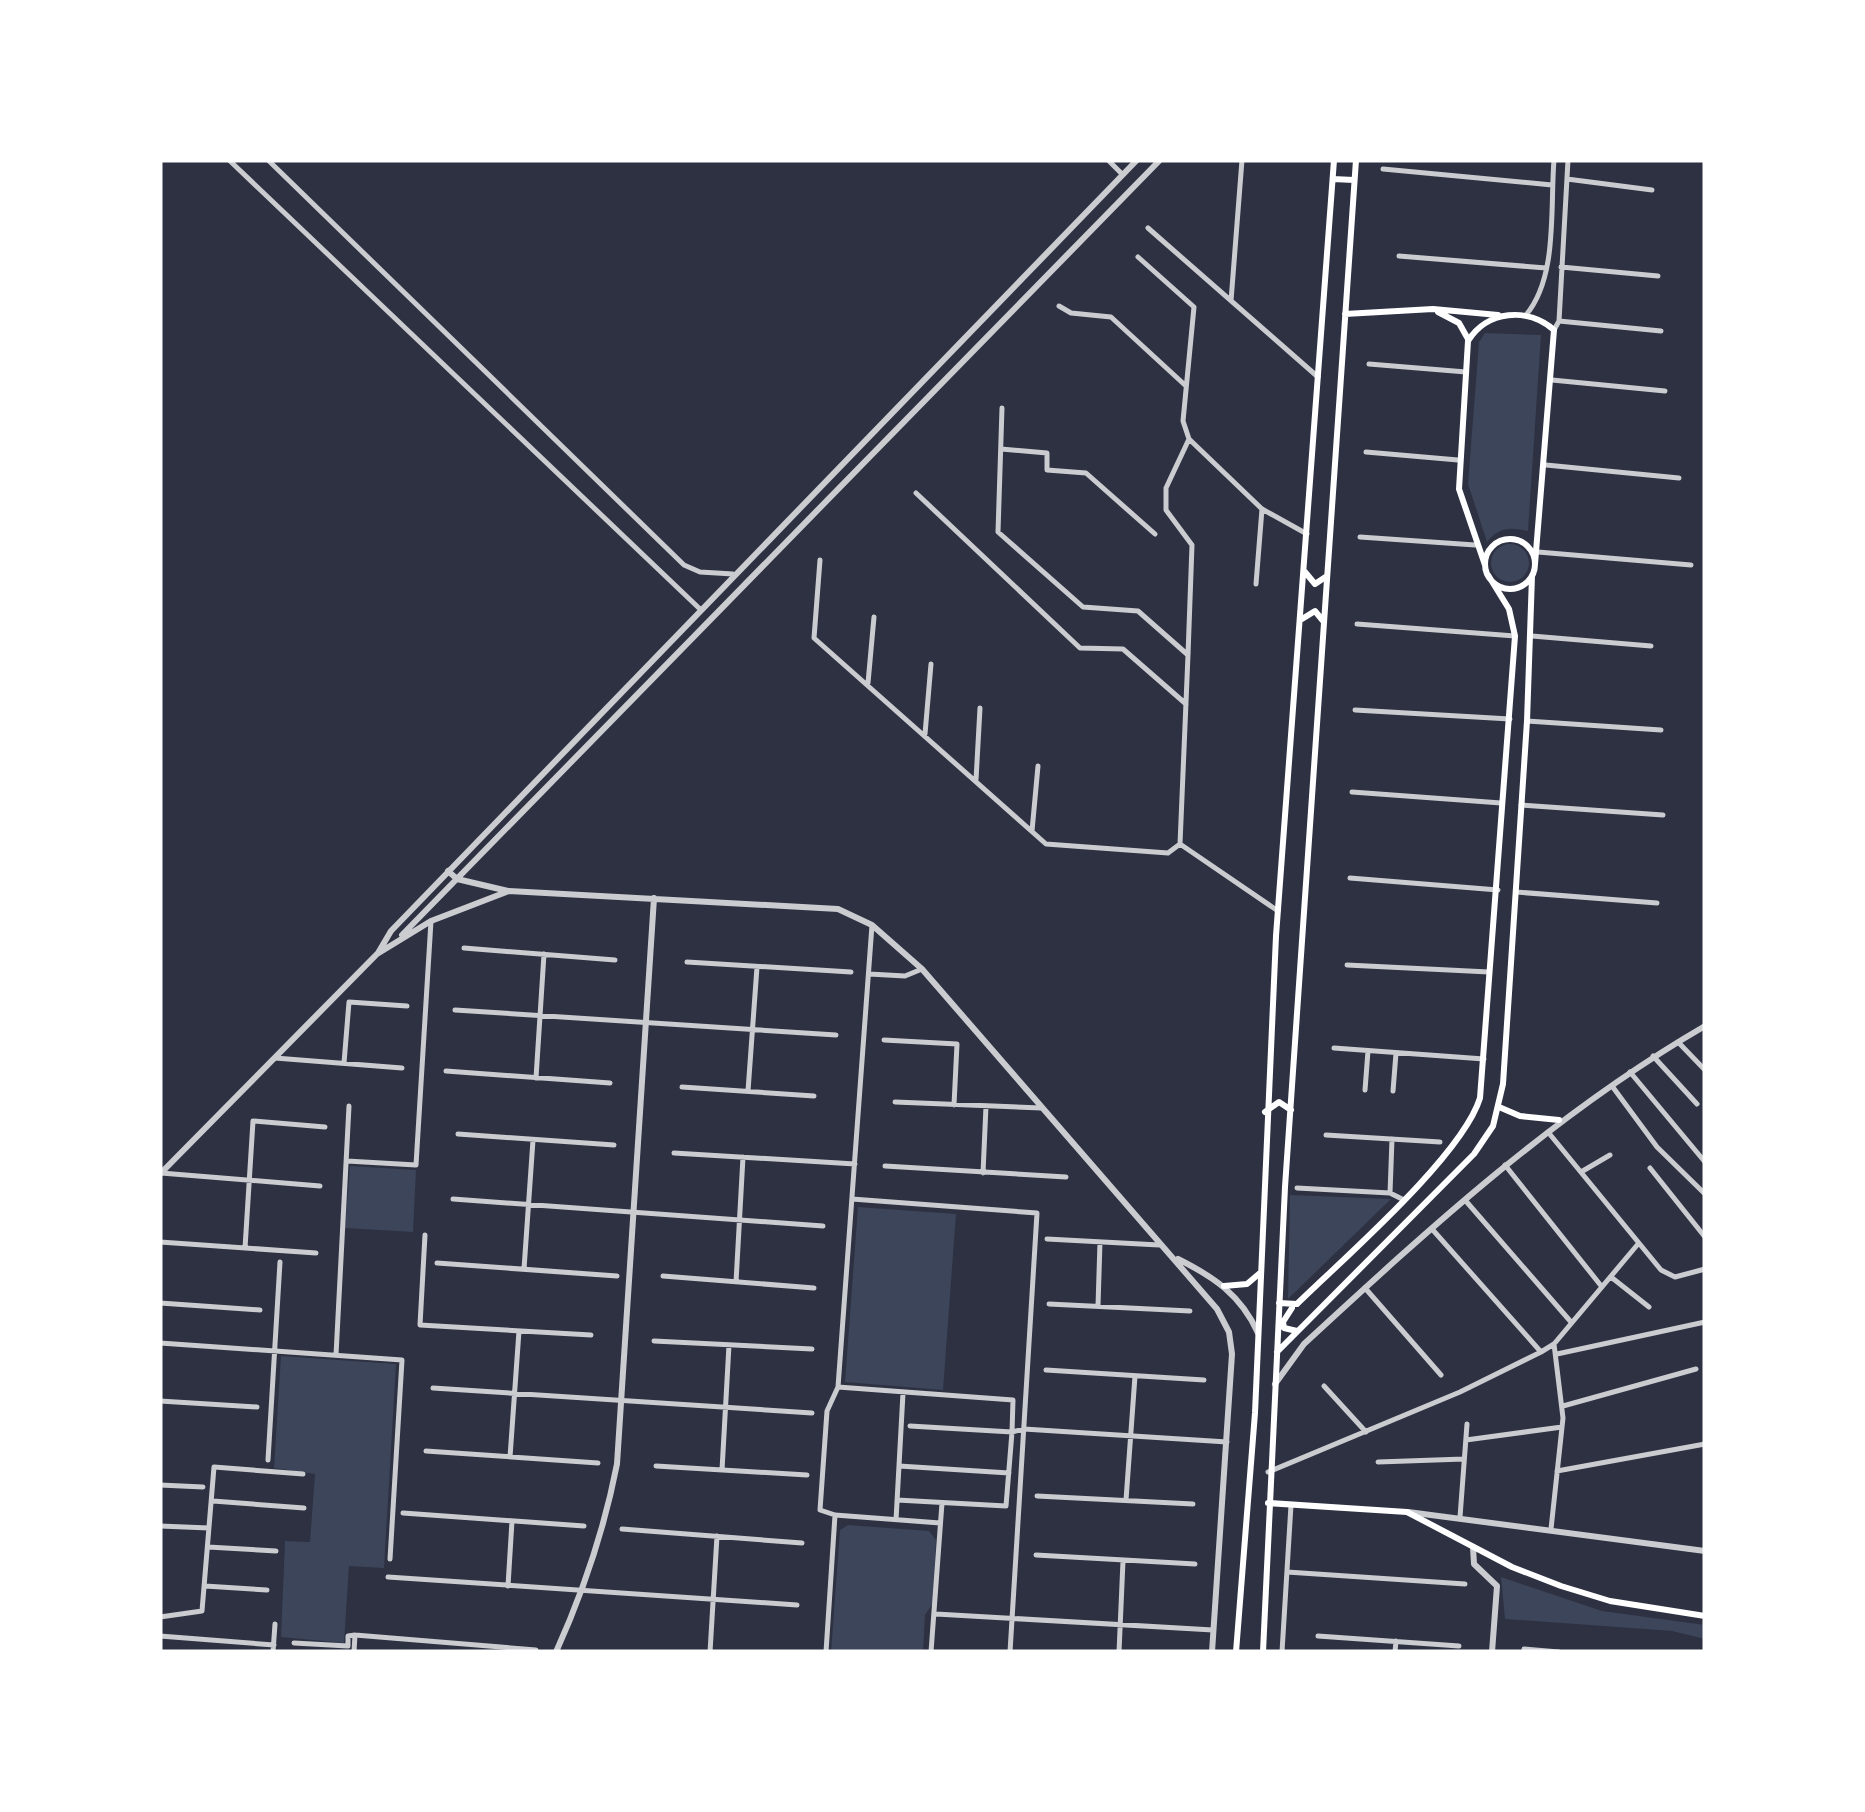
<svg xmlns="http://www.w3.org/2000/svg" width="1865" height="1812" font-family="'Fira Sans Condensed',sans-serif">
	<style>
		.green { fill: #3c4559 }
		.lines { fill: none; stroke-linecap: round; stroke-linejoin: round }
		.minor { stroke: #caccd0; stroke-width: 5 }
		.tertiary { stroke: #caccd0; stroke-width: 6 }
		.secondary { stroke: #fff; stroke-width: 6 }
	</style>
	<rect width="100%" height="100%" fill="#2d3142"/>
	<path class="green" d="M 1485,333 L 1541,335 L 1528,531 C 1509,527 1499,527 1487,542 L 1468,484 L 1479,342 Z
		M1491 563a19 19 0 1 1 38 0a19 19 0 1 1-38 0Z
		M 350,1166 L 416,1170 L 413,1232 L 345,1228 Z
		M 1290,1195 L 1391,1199 L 1288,1299 Z
		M 858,1207 L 956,1214 L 943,1390 L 845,1382 Z
		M 281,1356 L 396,1364 L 384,1568 L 349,1566 L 344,1643 L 281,1637 L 285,1541 L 310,1542 L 315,1474 L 274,1468 Z
		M 848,1525 L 929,1531 L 936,1540 L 933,1603 L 925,1615 L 923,1652 L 831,1652 L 840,1530 Z
		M 1501,1577 L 1602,1611 L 1705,1625 L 1705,1639 L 1672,1631 L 1505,1619 Z"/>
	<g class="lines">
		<path class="minor" d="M 229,160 L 701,610
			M 268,160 L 684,565 L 700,572 L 733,574
			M 1108,160 L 1122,174
			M 1383,169 L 1552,185
			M 1567,179 L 1652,190
			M 1148,228 L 1318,377
			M 1399,256 L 1546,268
			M 1138,257 L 1194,307 L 1183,421 L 1189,439 L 1262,509 L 1307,534
			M 1561,267 L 1658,276
			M 1231,301 L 1242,160
			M 1059,306 L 1071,313 L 1111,317 L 1186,386
			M 1526,315 C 1558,277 1550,208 1554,160
			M 1559,321 L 1661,331
			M 1554,330 L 1559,321 L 1568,160
			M 1369,364 L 1466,372
			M 1552,380 L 1665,391
			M 1002,408 L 998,532 L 1083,607 L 1138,611 L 1188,655 L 1180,844 L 1278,911
			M 1001,449 L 1047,453 L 1047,470 L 1086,473 L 1155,534
			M 1366,452 L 1458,460
			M 1546,465 L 1679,478
			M 916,493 L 1080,648 L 1123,649 L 1186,704
			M 1360,537 L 1475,545
			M 1538,552 L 1691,565
			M 820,560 L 814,638 L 1046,844 L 1168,853 L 1180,844
			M 1256,584 L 1262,509
			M 1357,624 L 1515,636
			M 1532,636 L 1651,646
			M 1188,655 L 1192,545 L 1166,510 L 1166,488 L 1189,439
			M 868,683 L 874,617
			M 1355,710 L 1510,719
			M 1527,721 L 1661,730
			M 925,734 L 931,664
			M 976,780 L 980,708
			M 1352,792 L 1501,803
			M 1521,805 L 1663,815
			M 1032,831 L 1038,766
			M 1350,878 L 1498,890
			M 1516,892 L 1657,903
			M 872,925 L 838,1387 L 827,1411 L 820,1510 L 835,1515 L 940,1523
			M 464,948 L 615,960
			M 687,962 L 851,972
			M 1347,965 L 1489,972
			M 869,974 L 905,976 L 922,969
			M 455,1010 L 836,1035
			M 884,1040 L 957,1044 L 954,1105
			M 1678,1042 L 1705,1070
			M 1334,1048 L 1484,1059
			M 1653,1056 L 1697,1104
			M 275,1058 L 402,1068
			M 344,1063 L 349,1002 L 407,1006
			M 446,1071 L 610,1083
			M 1630,1072 L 1705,1162
			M 536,1078 L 544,954
			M 1612,1086 L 1657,1147 L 1705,1194
			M 682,1087 L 814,1096
			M 1365,1090 L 1368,1051
			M 748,1091 L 757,967
			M 1393,1091 L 1396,1053
			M 895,1102 L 1041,1108
			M 1548,1132 L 1661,1270 L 1675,1277 L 1705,1269
			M 458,1134 L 614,1145
			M 1326,1135 L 1440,1142
			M 674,1153 L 855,1164
			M 347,1161 L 416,1165 L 431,921
			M 1505,1165 L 1602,1287
			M 885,1166 L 1066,1177
			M 1650,1168 L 1705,1237
			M 1581,1172 L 1610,1155
			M 161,1173 L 320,1186
			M 983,1173 L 986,1106
			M 1297,1188 L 1390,1193 L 1402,1199
			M 1390,1193 L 1392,1139
			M 453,1199 L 823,1226
			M 852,1199 L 1037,1213 L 1010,1652
			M 1465,1200 L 1571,1322
			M 1432,1229 L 1541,1352
			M 425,1235 L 420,1325 L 591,1335
			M 1047,1239 L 1159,1245
			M 160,1242 L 316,1253
			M 245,1248 L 253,1121 L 325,1127
			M 437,1263 L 617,1276
			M 524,1269 L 533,1140
			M 663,1276 L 814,1288
			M 1611,1277 L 1649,1307
			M 736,1282 L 743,1157
			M 1365,1288 L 1441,1375
			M 160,1303 L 260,1310
			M 1049,1304 L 1190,1311
			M 1098,1306 L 1100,1242
			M 654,1341 L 812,1349
			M 160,1343 L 402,1360 L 390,1559
			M 1557,1354 L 1705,1322
			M 336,1355 L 349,1106
			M 1046,1370 L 1204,1380
			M 1324,1386 L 1366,1432
			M 838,1387 L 1013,1400 L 1012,1432 L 910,1426
			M 433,1388 L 812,1413
			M 160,1401 L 257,1407
			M 1563,1406 L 1696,1369
			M 1466,1440 L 1562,1427
			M 426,1451 L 598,1463
			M 510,1457 L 519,1331
			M 268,1460 L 280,1262
			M 1378,1462 L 1464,1459
			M 656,1466 L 807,1475
			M 899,1466 L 1009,1473
			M 722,1470 L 729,1345
			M 1557,1471 L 1705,1444
			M 1268,1472 L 1460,1392 L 1541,1352 L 1554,1344 L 1638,1244
			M 160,1485 L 203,1487
			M 1037,1496 L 1193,1504
			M 897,1500 L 1006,1506 L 1012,1432 L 1024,1429 L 1227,1442
			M 1126,1500 L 1135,1376
			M 213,1501 L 304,1508
			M 403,1513 L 584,1526
			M 1460,1517 L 1467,1424
			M 896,1520 L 903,1393
			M 160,1526 L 209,1528
			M 622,1529 L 802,1543
			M 1551,1529 L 1563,1418 L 1554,1344
			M 208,1547 L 276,1551
			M 1036,1555 L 1195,1564
			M 1287,1572 L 1465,1584
			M 388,1577 L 797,1605
			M 205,1586 L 267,1590
			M 508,1586 L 512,1521
			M 936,1614 L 1213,1630
			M 160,1617 L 202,1611 L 214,1467 L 303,1474
			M 355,1635 L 536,1650
			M 160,1636 L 274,1645
			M 1318,1636 L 1459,1646
			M 294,1643 L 348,1646 L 348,1636 L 355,1635
			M 1524,1649 L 1559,1652
			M 273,1652 L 275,1624
			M 354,1652 L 355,1635
			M 710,1652 L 717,1536
			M 826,1652 L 835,1515
			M 931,1652 L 942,1503
			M 1119,1652 L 1123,1561
			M 1282,1652 L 1291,1505
			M 1395,1652 L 1396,1641"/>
		<path class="tertiary" d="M 448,871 L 457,879 L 508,891
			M 402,935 L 1160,160
			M 378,953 L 391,931 L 1137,160
			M 160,1174 L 377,954 L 431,921 L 509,891 L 838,909 L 872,925 L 922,969 L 1217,1309 L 1229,1332 L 1232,1354 L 1212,1652
			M 1178,1259 C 1214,1277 1241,1295 1258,1333
			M 1275,1384 L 1304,1344 C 1430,1228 1555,1113 1705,1026
			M 1408,1512 L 1705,1551
			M 1473,1547 L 1474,1564 L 1497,1586 L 1492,1652
			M 556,1652 C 584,1590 604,1531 617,1464 L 654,898"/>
		<path class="secondary" d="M 1333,179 L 1354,180
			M 1438,312 L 1459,323 L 1468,339
			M 1345,314 L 1433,309 L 1498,315
			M1485 564a25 25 0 1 1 50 0a25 25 0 1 1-50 0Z
			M 1485,565 L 1459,489 L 1468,341 C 1487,310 1528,307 1554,330 L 1535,564
			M 1305,572 L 1315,584 L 1327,576
			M 1302,619 L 1315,611 L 1324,622
			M 1499,1107 L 1520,1116 L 1559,1120
			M 1265,1112 L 1279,1102 L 1291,1110
			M 1224,1286 L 1247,1284 L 1260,1273
			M 1279,1303 L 1297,1304 C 1344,1258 1462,1156 1480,1098 L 1515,636 L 1509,609 L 1488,575
			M 1292,1308 L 1283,1322 L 1284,1328 L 1297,1331
			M 1277,1352 L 1474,1154 L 1493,1126 L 1503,1084 L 1527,721 L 1532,576
			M 1268,1503 L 1407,1512 L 1512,1567 L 1561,1586 L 1610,1601 L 1705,1616
			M 1236,1652 L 1255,1413 L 1276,936 L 1334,160
			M 1263,1652 L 1285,1187 L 1356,160"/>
	</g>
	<rect width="1865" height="1812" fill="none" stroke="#ffffff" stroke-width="325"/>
</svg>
